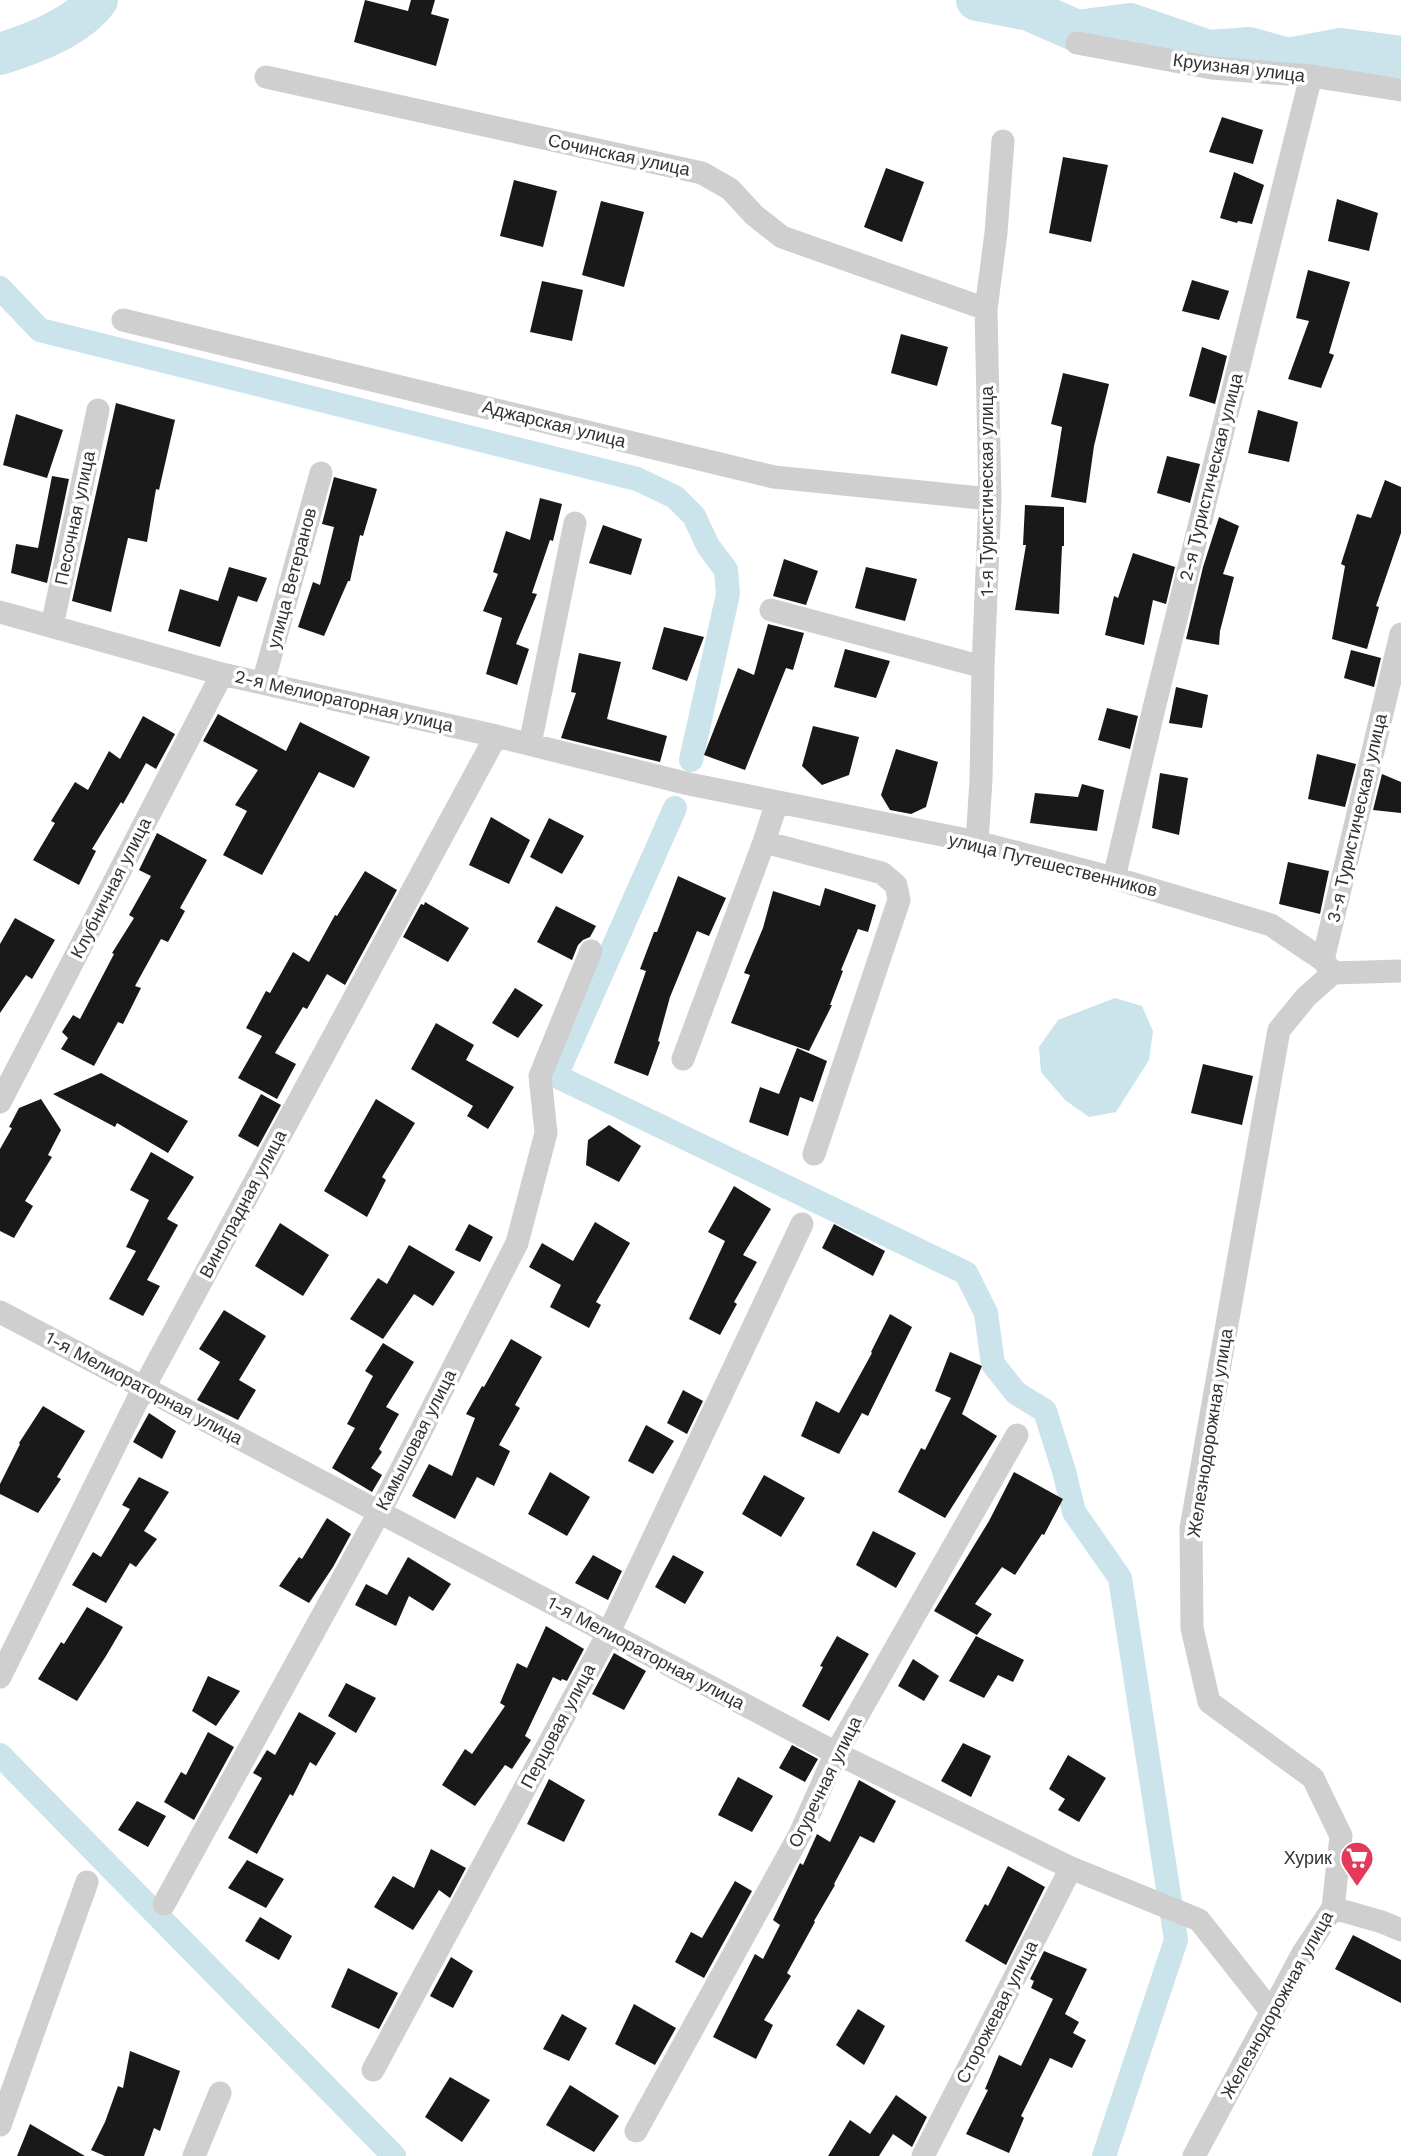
<svg xmlns="http://www.w3.org/2000/svg" width="1401" height="2156" font-family="'Work Sans',sans-serif">
	<style>
		.water { fill: #cbe3eb }
		.lines { fill: none; stroke-linecap: round; stroke-linejoin: round }
		.canal { stroke: #cbe3eb; stroke-width: 24 }
		.river { stroke: #cbe3eb; stroke-width: 42 }
		.building { fill: #191919 }
		.minor { stroke: #cfcfcf; stroke-width: 23 }
		.labels { text-anchor: middle; stroke-width: 7; stroke-linejoin: round; paint-order: stroke }
		.street-label { font-size: 18px; fill: #323232; stroke: #fff }
		.poi-label { font-size: 18px; fill: #323232; stroke: #fff; text-anchor: end }
	</style>
	<rect width="100%" height="100%" fill="#fff"/>
	<path class="water" d="M 1115,998 L 1142,1006 L 1153,1031 L 1149,1060 L 1116,1112 L 1089,1117 L 1065,1100 L 1041,1072 L 1039,1047 L 1058,1020 Z"/>
	<g class="lines">
		<path class="canal" d="M 0,288 L 40,330 L 637,479 L 675,497 L 694,516 L 708,546 L 726,570 L 728,594 L 691,760
			M 675,808 L 556,1076 L 966,1273 L 986,1313 L 993,1364 L 1016,1393 L 1045,1411 L 1064,1471 L 1074,1512 L 1120,1578 L 1176,1940 L 1104,2156
			M 0,1755 L 394,2156"/>
		<path class="river" d="M 977,0 L 1029,10 L 1077,31 L 1130,24 L 1209,51 L 1249,48 L 1288,59 L 1341,49 L 1401,57
			M 0,54 C 32,44 76,28 97,0"/>
	</g>
	<path class="building" d="M 365,0 L 408,11 L 411,0 L 435,0 L 431,14 L 449,19 L 436,66 L 354,42 Z
		M 1222,117 L 1263,130 L 1253,164 L 1209,152 Z
		M 1063,157 L 1108,165 L 1091,242 L 1049,233 Z
		M 886,168 L 924,182 L 902,242 L 864,227 Z
		M 1234,172 L 1264,185 L 1252,224 L 1238,221 L 1237,223 L 1220,218 Z
		M 514,180 L 557,191 L 543,247 L 500,236 Z
		M 1337,199 L 1378,213 L 1369,251 L 1328,241 Z
		M 601,201 L 644,212 L 624,287 L 582,275 Z
		M 1308,270 L 1350,282 L 1329,353 L 1334,355 L 1321,388 L 1288,379 L 1309,321 L 1296,318 Z
		M 1192,280 L 1229,291 L 1219,320 L 1182,311 Z
		M 542,281 L 583,290 L 572,341 L 530,332 Z
		M 901,334 L 948,347 L 937,386 L 891,373 Z
		M 1202,347 L 1227,356 L 1215,404 L 1189,396 Z
		M 1063,373 L 1109,384 L 1094,446 L 1086,503 L 1051,497 L 1062,427 L 1051,424 Z
		M 116,403 L 175,420 L 159,490 L 156,489 L 147,542 L 128,538 L 111,612 L 72,601 Z
		M 1258,410 L 1298,422 L 1289,462 L 1248,453 Z
		M 16,414 L 63,430 L 47,478 L 3,465 Z
		M 1167,456 L 1200,464 L 1190,503 L 1157,493 Z
		M 52,476 L 69,479 L 47,583 L 11,573 L 16,544 L 38,548 Z
		M 334,477 L 377,489 L 363,536 L 360,535 L 350,581 L 348,581 L 324,636 L 298,627 L 313,582 L 320,585 L 334,527 L 322,524 Z
		M 1385,480 L 1401,487 L 1401,533 L 1376,606 L 1379,607 L 1367,649 L 1332,639 L 1345,566 L 1341,564 L 1357,514 L 1371,518 Z
		M 540,498 L 562,504 L 553,541 L 550,540 L 532,593 L 537,594 L 516,644 L 529,649 L 517,685 L 486,674 L 502,618 L 483,611 L 498,574 L 493,572 L 506,531 L 530,540 Z
		M 1025,505 L 1064,507 L 1064,546 L 1062,546 L 1059,614 L 1015,610 L 1026,545 L 1023,545 Z
		M 1219,517 L 1239,526 L 1223,574 L 1234,577 L 1220,631 L 1219,645 L 1186,639 L 1203,567 Z
		M 603,525 L 642,539 L 631,575 L 589,563 Z
		M 1133,553 L 1175,567 L 1166,604 L 1153,600 L 1144,645 L 1105,635 L 1114,596 L 1118,598 Z
		M 784,559 L 818,571 L 806,605 L 773,596 Z
		M 229,567 L 267,578 L 257,602 L 238,596 L 220,647 L 168,631 L 180,589 L 218,601 Z
		M 866,567 L 917,579 L 905,621 L 855,608 Z
		M 768,624 L 804,633 L 793,670 L 786,668 L 745,770 L 704,755 L 738,668 L 754,675 Z
		M 664,627 L 704,637 L 687,681 L 652,669 Z
		M 845,649 L 890,661 L 876,698 L 834,687 Z
		M 1351,650 L 1381,658 L 1374,687 L 1344,678 Z
		M 579,653 L 621,662 L 607,719 L 667,736 L 660,762 L 561,738 L 576,693 L 571,692 Z
		M 1176,687 L 1208,695 L 1202,728 L 1169,723 Z
		M 1107,708 L 1138,716 L 1130,749 L 1098,740 Z
		M 218,714 L 286,751 L 300,722 L 370,757 L 354,788 L 319,772 L 262,875 L 223,855 L 247,811 L 235,805 L 258,770 L 203,741 Z
		M 143,716 L 175,734 L 156,769 L 146,763 L 123,804 L 121,802 L 92,849 L 96,851 L 79,885 L 33,860 L 55,823 L 51,821 L 75,782 L 88,790 L 109,751 L 120,759 Z
		M 813,726 L 859,737 L 849,775 L 822,785 L 802,766 Z
		M 896,749 L 938,762 L 926,807 L 911,814 L 890,810 L 881,795 Z
		M 1317,754 L 1356,764 L 1345,807 L 1308,799 Z
		M 1160,773 L 1188,778 L 1179,835 L 1152,828 Z
		M 1382,774 L 1401,782 L 1401,813 L 1373,810 Z
		M 1082,784 L 1104,790 L 1097,831 L 1030,823 L 1035,793 L 1078,797 Z
		M 491,817 L 530,840 L 509,884 L 469,865 Z
		M 549,818 L 584,836 L 562,874 L 530,857 Z
		M 157,833 L 207,860 L 180,908 L 185,911 L 168,942 L 161,939 L 135,986 L 141,988 L 123,1024 L 118,1022 L 94,1066 L 61,1049 L 68,1038 L 62,1032 L 73,1015 L 80,1019 L 114,954 L 112,953 L 134,918 L 129,915 L 151,876 L 139,870 Z
		M 1288,862 L 1329,871 L 1320,914 L 1279,904 Z
		M 365,871 L 397,890 L 345,985 L 327,974 L 307,1009 L 303,1007 L 275,1053 L 296,1064 L 277,1099 L 238,1078 L 262,1036 L 246,1028 L 266,991 L 270,993 L 293,952 L 309,962 L 335,915 L 337,916 Z
		M 678,876 L 726,898 L 709,936 L 697,931 L 670,997 L 658,1041 L 660,1042 L 648,1076 L 614,1063 L 646,971 L 640,969 L 654,932 L 657,932 Z
		M 825,888 L 876,905 L 868,932 L 858,929 L 841,970 L 843,971 L 830,1005 L 832,1005 L 809,1051 L 731,1023 L 750,975 L 744,973 L 763,928 L 773,891 L 820,906 Z
		M 425,902 L 469,928 L 448,962 L 403,937 L 421,904 L 424,905 Z
		M 556,906 L 596,926 L 590,937 L 583,940 L 578,945 L 572,960 L 537,942 Z
		M 15,918 L 55,940 L 32,979 L 26,975 L 0,1013 L 0,944 Z
		M 515,988 L 543,1005 L 518,1038 L 492,1023 Z
		M 436,1023 L 474,1045 L 466,1060 L 514,1087 L 488,1129 L 467,1116 L 473,1106 L 411,1069 Z
		M 797,1048 L 827,1061 L 813,1102 L 800,1097 L 788,1136 L 749,1122 L 760,1087 L 779,1094 Z
		M 1203,1064 L 1253,1076 L 1242,1125 L 1191,1113 Z
		M 101,1073 L 188,1121 L 168,1153 L 117,1123 L 115,1127 L 53,1094 Z
		M 261,1094 L 281,1105 L 258,1147 L 238,1136 Z
		M 41,1099 L 61,1130 L 48,1155 L 52,1157 L 25,1201 L 33,1206 L 14,1238 L 0,1231 L 0,1149 L 12,1128 L 9,1127 L 19,1108 Z
		M 376,1099 L 415,1123 L 382,1177 L 386,1180 L 367,1217 L 324,1191 Z
		M 609,1125 L 641,1146 L 619,1182 L 586,1165 L 588,1140 Z
		M 151,1152 L 194,1177 L 167,1219 L 178,1225 L 147,1280 L 160,1286 L 143,1316 L 109,1299 L 136,1251 L 126,1247 L 149,1200 L 130,1190 Z
		M 734,1186 L 771,1209 L 743,1255 L 757,1262 L 734,1302 L 737,1304 L 720,1335 L 689,1319 L 725,1241 L 708,1232 Z
		M 595,1222 L 630,1243 L 596,1302 L 601,1305 L 589,1328 L 550,1307 L 561,1285 L 529,1267 L 542,1243 L 573,1261 Z
		M 280,1223 L 329,1255 L 303,1296 L 255,1266 Z
		M 469,1224 L 493,1237 L 480,1262 L 455,1250 Z
		M 834,1224 L 885,1251 L 873,1276 L 822,1248 Z
		M 409,1245 L 455,1272 L 433,1306 L 414,1294 L 383,1339 L 350,1319 L 378,1278 L 387,1284 Z
		M 224,1310 L 266,1336 L 239,1380 L 256,1390 L 238,1420 L 197,1400 L 220,1362 L 199,1349 Z
		M 890,1314 L 912,1327 L 868,1416 L 862,1413 L 839,1454 L 801,1436 L 816,1401 L 839,1413 L 872,1353 L 871,1352 Z
		M 511,1339 L 542,1357 L 515,1405 L 520,1408 L 499,1445 L 510,1451 L 494,1486 L 477,1477 L 455,1519 L 412,1496 L 429,1464 L 452,1476 L 475,1418 L 466,1414 L 482,1386 L 484,1387 Z
		M 383,1343 L 414,1362 L 386,1407 L 399,1414 L 379,1449 L 382,1452 L 371,1468 L 382,1475 L 372,1492 L 332,1468 L 355,1428 L 347,1424 L 373,1376 L 365,1371 Z
		M 950,1352 L 982,1366 L 962,1414 L 997,1436 L 945,1518 L 898,1492 L 921,1448 L 925,1450 L 951,1398 L 935,1391 Z
		M 683,1390 L 703,1401 L 687,1434 L 667,1423 Z
		M 43,1406 L 85,1431 L 57,1477 L 61,1479 L 38,1513 L 0,1494 L 0,1484 L 20,1444 L 19,1443 Z
		M 149,1413 L 176,1431 L 162,1459 L 133,1442 Z
		M 646,1425 L 674,1441 L 653,1474 L 628,1461 Z
		M 550,1472 L 590,1497 L 567,1536 L 528,1514 Z
		M 1014,1472 L 1063,1499 L 1044,1535 L 1042,1534 L 1015,1575 L 1002,1567 L 975,1604 L 992,1614 L 977,1635 L 934,1611 L 989,1521 Z
		M 764,1475 L 805,1498 L 781,1537 L 742,1514 Z
		M 139,1477 L 169,1492 L 144,1531 L 157,1539 L 136,1567 L 130,1563 L 106,1603 L 72,1585 L 93,1552 L 101,1557 L 130,1509 L 122,1505 Z
		M 327,1518 L 351,1534 L 333,1567 L 309,1603 L 279,1586 L 299,1557 L 302,1559 Z
		M 873,1531 L 916,1553 L 896,1588 L 856,1565 Z
		M 593,1555 L 622,1571 L 608,1600 L 575,1583 Z
		M 673,1555 L 704,1572 L 685,1604 L 655,1587 Z
		M 408,1557 L 451,1584 L 433,1611 L 409,1596 L 396,1626 L 355,1605 L 366,1584 L 387,1595 Z
		M 87,1607 L 123,1627 L 106,1656 L 77,1701 L 38,1679 L 61,1642 L 64,1644 Z
		M 546,1626 L 584,1649 L 567,1681 L 562,1679 L 561,1681 L 553,1677 L 525,1736 L 531,1740 L 512,1769 L 505,1765 L 475,1806 L 442,1785 L 465,1749 L 472,1754 L 505,1706 L 500,1703 L 517,1663 L 527,1668 Z
		M 837,1636 L 869,1654 L 829,1721 L 802,1706 L 823,1667 L 820,1666 Z
		M 976,1636 L 1024,1660 L 1013,1682 L 998,1675 L 984,1698 L 949,1681 Z
		M 614,1653 L 646,1671 L 624,1710 L 592,1694 Z
		M 913,1659 L 939,1676 L 924,1701 L 898,1686 Z
		M 208,1676 L 240,1691 L 216,1726 L 192,1711 Z
		M 346,1683 L 376,1698 L 356,1733 L 328,1716 Z
		M 299,1712 L 336,1733 L 316,1766 L 310,1762 L 293,1796 L 290,1794 L 257,1854 L 228,1838 L 262,1778 L 253,1773 L 267,1750 L 275,1755 Z
		M 208,1732 L 234,1747 L 194,1820 L 164,1802 L 181,1772 L 186,1775 Z
		M 963,1743 L 991,1756 L 971,1797 L 941,1781 Z
		M 792,1745 L 818,1759 L 805,1782 L 779,1768 Z
		M 1068,1755 L 1106,1778 L 1079,1822 L 1058,1810 L 1065,1799 L 1049,1789 Z
		M 738,1777 L 773,1796 L 752,1832 L 718,1815 Z
		M 549,1779 L 585,1800 L 564,1842 L 527,1824 Z
		M 859,1780 L 896,1801 L 874,1843 L 860,1836 L 834,1884 L 835,1885 L 814,1921 L 815,1922 L 787,1973 L 791,1976 L 764,2020 L 773,2025 L 756,2059 L 713,2037 L 755,1954 L 763,1959 L 780,1925 L 773,1920 L 800,1863 L 803,1865 L 817,1834 L 830,1842 Z
		M 137,1801 L 166,1816 L 148,1847 L 118,1830 Z
		M 431,1849 L 466,1868 L 450,1898 L 439,1890 L 413,1930 L 374,1907 L 393,1876 L 414,1888 Z
		M 247,1860 L 284,1879 L 266,1908 L 228,1888 Z
		M 1008,1866 L 1045,1887 L 1006,1965 L 965,1941 L 985,1904 L 988,1906 Z
		M 735,1881 L 752,1891 L 704,1978 L 675,1962 L 691,1932 L 702,1938 Z
		M 260,1917 L 292,1936 L 279,1960 L 245,1941 Z
		M 1353,1935 L 1401,1960 L 1401,2003 L 1335,1969 Z
		M 1044,1951 L 1087,1969 L 1065,2014 L 1079,2022 L 1073,2033 L 1086,2040 L 1072,2068 L 1050,2058 L 1021,2116 L 1024,2118 L 1009,2153 L 966,2134 L 988,2090 L 985,2089 L 999,2055 L 1021,2066 L 1053,1999 L 1031,1988 L 1034,1981 L 1030,1979 Z
		M 451,1957 L 473,1971 L 453,2008 L 430,1996 Z
		M 348,1968 L 398,1993 L 379,2029 L 331,2007 Z
		M 634,2004 L 676,2028 L 655,2065 L 615,2044 Z
		M 858,2009 L 885,2026 L 864,2065 L 836,2045 Z
		M 562,2014 L 587,2028 L 569,2061 L 543,2049 Z
		M 130,2051 L 180,2071 L 160,2131 L 154,2128 L 144,2156 L 105,2156 L 91,2150 L 105,2122 L 118,2086 L 123,2088 Z
		M 450,2077 L 490,2100 L 462,2142 L 425,2117 Z
		M 570,2085 L 619,2116 L 594,2152 L 546,2125 Z
		M 896,2095 L 927,2117 L 912,2147 L 893,2134 L 879,2156 L 828,2156 L 850,2120 L 870,2134 Z
		M 30,2124 L 85,2156 L 17,2156 Z"/>
	<g class="lines">
		<path class="minor" d="M 1077,43 L 1212,68 L 1311,76 L 1401,90
			M 266,77 L 702,173 L 730,189 L 754,215 L 782,237 L 986,309
			M 123,320 L 774,477 L 990,499
			M 771,610 L 983,667
			M 0,612 L 222,674 L 496,736 L 689,784 L 977,842 L 1114,878 L 1271,925 L 1323,960 L 1333,973
			M 52,626 L 98,410
			M 263,683 L 321,473
			M 530,744 L 575,523
			M 764,842 L 777,802
			M 977,842 L 981,780 L 983,667 L 990,499 L 986,309 L 996,233 L 1003,141
			M 1114,878 L 1154,708 L 1311,76
			M 1323,960 L 1401,634
			M 1333,973 L 1401,971
			M 683,1059 L 764,842 L 882,873 L 896,885 L 899,900 L 814,1154
			M 0,1102 L 222,674
			M 0,1312 L 836,1753 L 1071,1868 L 1199,1920 L 1271,2011
			M 0,1677 L 143,1389 L 496,736
			M 164,1904 L 380,1511 L 517,1243 L 546,1133 L 540,1076 L 591,951
			M 1333,1908 L 1382,1922 L 1401,1930
			M 373,2070 L 608,1634 L 802,1224
			M 0,2125 L 87,1882
			M 636,2131 L 800,1834 L 836,1753 L 1017,1435
			M 194,2156 L 220,2093
			M 923,2156 L 1071,1868
			M 1194,2156 L 1303,1953 L 1333,1908 L 1341,1836 L 1313,1778 L 1209,1702 L 1192,1628 L 1191,1528 L 1279,1030 L 1306,997 L 1333,973"/>
	</g>
	<defs>
		<symbol id="supermarket-pin" viewBox="-11 -11 22 30"><path d="M0 17L-7.5 6A9.5 9.5 0 1 1 7.5 6Z" fill="#e33a5c" stroke="#fff"/><path d="M-6-5.5h2.5l.6 2H6L4.5 2H-2.5L-4.4-4H-6ZM-1.5 3.2a1.3 1.3 0 1 0 .1 0ZM3 3.2a1.3 1.3 0 1 0 .1 0Z" fill="#fff"/></symbol>
	</defs>
	<g fill-rule="evenodd">
		<use href="#supermarket-pin" x="1338" y="1839" width="38" height="52"/>
	</g>
	<g class="labels">
		<g class="street-label">
			<text transform="translate(1239 68) rotate(7)" y="6">Круизная улица</text>
			<text transform="translate(619 155) rotate(12)" y="6">Сочинская улица</text>
			<text transform="translate(554 424) rotate(14)" y="6">Аджарская улица</text>
			<text transform="translate(1211 477) rotate(-76)" y="6">2-я Туристическая улица</text>
			<text transform="translate(987 491) rotate(-90)" y="6">1-я Туристическая улица</text>
			<text transform="translate(75 518) rotate(-78)" y="6">Песочная улица</text>
			<text transform="translate(292 578) rotate(-75)" y="6">улица Ветеранов</text>
			<text transform="translate(344 701) rotate(13)" y="6">2-я Мелиораторная улица</text>
			<text transform="translate(1357 818) rotate(-77)" y="6">3-я Туристическая улица</text>
			<text transform="translate(1053 865) rotate(14)" y="6">улица Путешественников</text>
			<text transform="translate(111 888) rotate(-63)" y="6">Клубничная улица</text>
			<text transform="translate(243 1204) rotate(-62)" y="6">Виноградная улица</text>
			<text transform="translate(144 1388) rotate(28)" y="6">1-я Мелиораторная улица</text>
			<text transform="translate(1210 1433) rotate(-81)" y="6">Железнодорожная улица</text>
			<text transform="translate(416 1440) rotate(-63)" y="6">Камышовая улица</text>
			<text transform="translate(646 1653) rotate(28)" y="6">1-я Мелиораторная улица</text>
			<text transform="translate(558 1726) rotate(-62)" y="6">Перцовая улица</text>
			<text transform="translate(825 1782) rotate(-64)" y="6">Огуречная улица</text>
			<text transform="translate(1277 2005) rotate(-61)" y="6">Железнодорожная улица</text>
			<text transform="translate(997 2012) rotate(-63)" y="6">Сторожевая улица</text>
		</g>
		<g class="poi-label">
			<text x="1332" y="1864">Хурик</text>
		</g>
	</g>
</svg>
